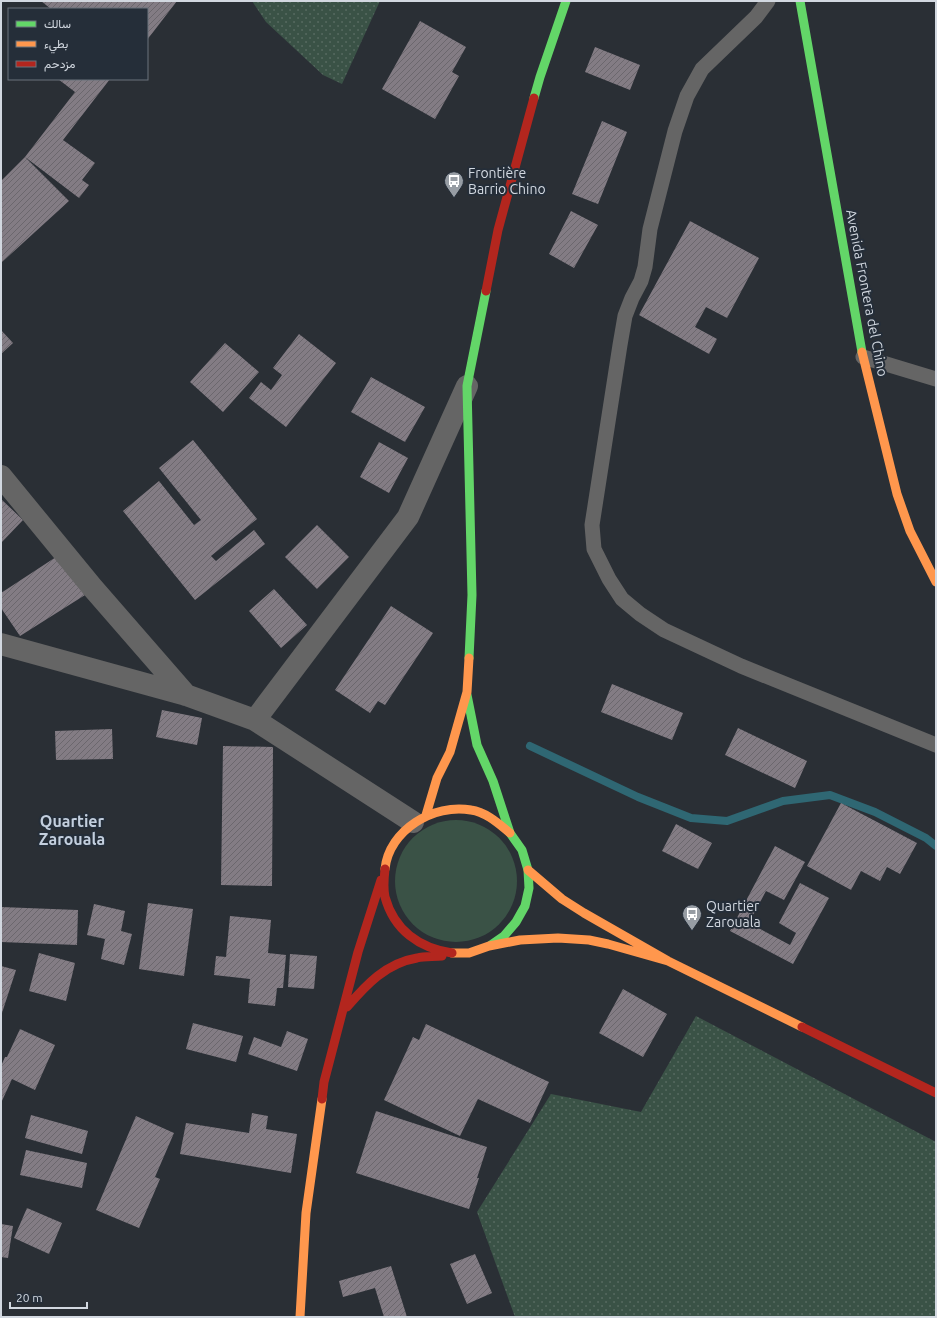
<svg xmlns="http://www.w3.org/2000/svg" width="937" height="1318" font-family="Ubuntu,Vazirmatn,sans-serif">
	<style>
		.grass { fill: url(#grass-dots) }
		.park { fill: #3a5246 }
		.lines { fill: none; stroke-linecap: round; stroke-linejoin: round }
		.stream { stroke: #2f6773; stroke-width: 8 }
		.building { fill: url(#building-hatch) }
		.lane { stroke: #656565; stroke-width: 15 }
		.street { stroke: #656565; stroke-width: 22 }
		.fast { stroke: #63d668; stroke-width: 9 }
		.slow { stroke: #ff974d; stroke-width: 9 }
		.jam { stroke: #b3261e; stroke-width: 9 }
		.labels { text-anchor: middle; stroke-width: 4; stroke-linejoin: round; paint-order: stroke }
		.poi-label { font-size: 14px; fill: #d2d8e0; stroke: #252e39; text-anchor: start }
		.street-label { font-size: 14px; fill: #d2d8e0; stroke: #252e39 }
		.quarter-label { font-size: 16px; font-weight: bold; fill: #c3cfde; stroke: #252e39 }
	</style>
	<defs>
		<pattern id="grass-dots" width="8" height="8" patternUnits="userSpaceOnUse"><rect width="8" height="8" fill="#3a5246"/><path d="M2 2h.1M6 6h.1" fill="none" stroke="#566a60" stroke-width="1.8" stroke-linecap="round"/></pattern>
		<pattern id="building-hatch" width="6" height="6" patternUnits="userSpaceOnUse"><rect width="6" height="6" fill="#837c84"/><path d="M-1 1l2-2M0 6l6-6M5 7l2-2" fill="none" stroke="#6b676d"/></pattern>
	</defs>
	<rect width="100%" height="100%" fill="#2a2f35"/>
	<path class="grass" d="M 252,1 L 380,1 L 342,84 L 323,75 L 266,22 Z
		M 696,1016 L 936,1142 L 936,1317 L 515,1317 L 477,1212 L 551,1094 L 641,1112 Z"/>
	<path class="park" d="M395 881a61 61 0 1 1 122 0a61 61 0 1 1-122 0Z"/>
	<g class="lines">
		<path class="stream" d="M 530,746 L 638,797 L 691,818 L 727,821 L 783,801 L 830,795 L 875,812 L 926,838 L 936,846"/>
	</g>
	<path class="building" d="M 41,1 L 177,1 L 147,40 L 147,9 L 51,9 Z
		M 420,21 L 466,47 L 452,72 L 459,76 L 435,119 L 382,89 Z
		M 595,47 L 640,65 L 630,90 L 585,72 Z
		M 58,79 L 110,79 L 63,140 L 95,163 L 82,180 L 89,185 L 79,198 L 25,157 L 75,92 Z
		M 602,121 L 627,132 L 598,204 L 572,194 Z
		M 25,157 L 69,201 L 1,263 L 1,181 Z
		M 571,211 L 598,225 L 574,268 L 549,254 Z
		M 690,221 L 759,258 L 727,318 L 706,307 L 695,327 L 717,339 L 709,354 L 639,315 Z
		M 1,330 L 13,343 L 1,354 Z
		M 299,334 L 336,363 L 286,427 L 249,398 L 261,382 L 271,390 L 282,375 L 273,368 Z
		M 225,343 L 259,372 L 223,412 L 190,382 Z
		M 371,377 L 425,407 L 405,442 L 351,412 Z
		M 193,440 L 257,519 L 211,556 L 216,561 L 254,530 L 265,544 L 195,600 L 123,511 L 159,481 L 194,525 L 201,520 L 159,468 Z
		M 379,442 L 408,458 L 389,493 L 360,477 Z
		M 1,499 L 23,520 L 1,543 Z
		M 317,525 L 349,557 L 317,589 L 285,557 Z
		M 59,555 L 85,595 L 20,636 L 1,608 L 1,593 Z
		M 274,589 L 307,625 L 281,648 L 249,611 Z
		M 391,606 L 433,633 L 385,705 L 378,701 L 370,713 L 335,690 Z
		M 612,684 L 683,713 L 672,740 L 601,712 Z
		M 162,710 L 202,718 L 197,745 L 156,737 Z
		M 738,728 L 807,761 L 795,788 L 725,755 Z
		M 112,729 L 113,759 L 56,760 L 55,731 Z
		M 223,746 L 273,747 L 272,886 L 221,885 Z
		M 841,803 L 917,843 L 900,874 L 887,867 L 880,881 L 861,871 L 851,890 L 807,866 Z
		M 676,824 L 712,843 L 698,869 L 662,851 Z
		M 775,846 L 805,862 L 784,900 L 766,891 L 749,923 L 790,945 L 796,933 L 779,923 L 800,883 L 829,898 L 793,964 L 730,931 Z
		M 148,903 L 193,909 L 184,976 L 139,969 Z
		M 94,904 L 125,911 L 121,931 L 132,934 L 124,965 L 101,959 L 105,939 L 87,935 Z
		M 1,907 L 78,910 L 77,945 L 1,942 Z
		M 230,916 L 271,920 L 268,953 L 286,955 L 283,988 L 277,988 L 275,1006 L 248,1003 L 250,979 L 214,975 L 216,956 L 226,957 Z
		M 39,953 L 75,963 L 66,1001 L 29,991 Z
		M 290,954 L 317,956 L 314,989 L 288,987 Z
		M 1,966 L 16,970 L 1,1016 Z
		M 623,989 L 667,1014 L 643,1057 L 599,1033 Z
		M 193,1023 L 243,1036 L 236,1062 L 186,1049 Z
		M 426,1024 L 549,1082 L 530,1123 L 478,1099 L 460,1136 L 384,1100 L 413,1037 L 419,1040 Z
		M 20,1029 L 55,1045 L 35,1090 L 12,1079 L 1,1103 L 1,1066 L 5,1057 L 7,1057 Z
		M 287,1031 L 308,1039 L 297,1071 L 248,1054 L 254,1037 L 281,1047 Z
		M 376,1111 L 487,1147 L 477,1178 L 479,1178 L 469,1209 L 356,1173 Z
		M 252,1113 L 268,1116 L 266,1129 L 297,1134 L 291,1173 L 180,1154 L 186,1123 L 249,1133 Z
		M 31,1115 L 88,1131 L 82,1154 L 25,1138 Z
		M 136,1116 L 174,1133 L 155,1177 L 160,1179 L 139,1228 L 96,1210 Z
		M 26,1150 L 87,1163 L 82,1188 L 20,1175 Z
		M 27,1208 L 62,1223 L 49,1254 L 14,1238 Z
		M 1,1224 L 13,1226 L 8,1258 L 1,1257 Z
		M 475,1254 L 492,1293 L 467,1304 L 450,1264 Z
		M 391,1266 L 407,1317 L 384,1317 L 375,1288 L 343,1297 L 339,1281 Z"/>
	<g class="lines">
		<path class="lane" d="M 768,1 L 756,17 L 702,69 L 687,96 L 675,131 L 650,229 L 645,267 L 641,281 L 632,298 L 625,316 L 620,345 L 592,525 L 594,549 L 609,579 L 622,599 L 640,614 L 664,630 L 741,666 L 936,745
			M 863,357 L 936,379"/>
		<path class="street" d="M 1,476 L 92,587 L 186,695
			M 1,644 L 186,695 L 255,720 L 413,822
			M 255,720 L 408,517 L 467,386"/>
		<path class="fast" d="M 800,1 L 862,352
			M 534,98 L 540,77 L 566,1
			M 469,658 L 472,595 L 467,386 L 486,291
			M 467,695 L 477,745 L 493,781 L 510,833 L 522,850 L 528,870 L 529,888 L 525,906 L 516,922 L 504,936 L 491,945"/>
		<path class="slow" d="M 862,352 L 897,494 L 910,531 L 936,582
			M 426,815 L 437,778 L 450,752 L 467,692 L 469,658
			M 385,869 C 389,830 434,803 471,810 C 486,812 499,824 510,833
			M 528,870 L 562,899 L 584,913 L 668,961 L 802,1027
			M 452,953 L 469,953 L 489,946 L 520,940 L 558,938 L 589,940 L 608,944 L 668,961
			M 300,1317 L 306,1213 L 322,1099"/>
		<path class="jam" d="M 486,291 L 498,230 L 534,98
			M 385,869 C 384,878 383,888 385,897 C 394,930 419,948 452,953
			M 347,1007 C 366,985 386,963 417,958 C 425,956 434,957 442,956
			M 802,1027 L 936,1093
			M 322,1099 L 324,1082 L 358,952 L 381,880"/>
	</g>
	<defs>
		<symbol id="bus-pin" viewBox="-11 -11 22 30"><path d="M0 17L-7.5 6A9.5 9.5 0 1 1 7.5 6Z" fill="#979da4" stroke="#252e39"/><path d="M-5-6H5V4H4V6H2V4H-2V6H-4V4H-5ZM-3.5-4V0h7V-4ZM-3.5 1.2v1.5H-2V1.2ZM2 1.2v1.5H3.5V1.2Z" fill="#fff"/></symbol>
	</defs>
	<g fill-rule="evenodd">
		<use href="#bus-pin" x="443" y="170" width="22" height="30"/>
		<use href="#bus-pin" x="681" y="903" width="22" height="30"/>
	</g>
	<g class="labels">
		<g class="poi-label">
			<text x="468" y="178">Frontière<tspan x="468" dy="16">Barrio Chino</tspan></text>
			<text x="706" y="911">Quartier<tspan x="706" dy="16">Zarouala</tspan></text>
		</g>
		<g class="street-label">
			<text transform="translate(867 293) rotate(79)" y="5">Avenida Frontera del Chino</text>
		</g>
		<g class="quarter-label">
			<text x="72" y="827">Quartier<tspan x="72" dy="18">Zarouala</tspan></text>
		</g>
	</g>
	<rect width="937" height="1318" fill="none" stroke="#d2d8e0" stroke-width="4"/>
	<rect x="8" y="8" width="140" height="72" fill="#252e39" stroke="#6a727c"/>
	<rect x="16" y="21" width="20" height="6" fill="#63d668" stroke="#6a727c"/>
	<text x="44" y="28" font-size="12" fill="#d2d8e0">سالك</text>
	<rect x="16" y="41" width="20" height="6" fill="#ff974d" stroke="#6a727c"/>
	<text x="44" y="48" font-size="12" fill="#d2d8e0">بطيء</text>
	<rect x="16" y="61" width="20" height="6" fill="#b3261e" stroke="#6a727c"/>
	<text x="44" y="68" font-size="12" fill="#d2d8e0">مزدحم</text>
	<path d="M10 1302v6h77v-6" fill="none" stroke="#d2d8e0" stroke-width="2"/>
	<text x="16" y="1302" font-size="12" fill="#d2d8e0" stroke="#252e39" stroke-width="3" paint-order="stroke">20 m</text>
</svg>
